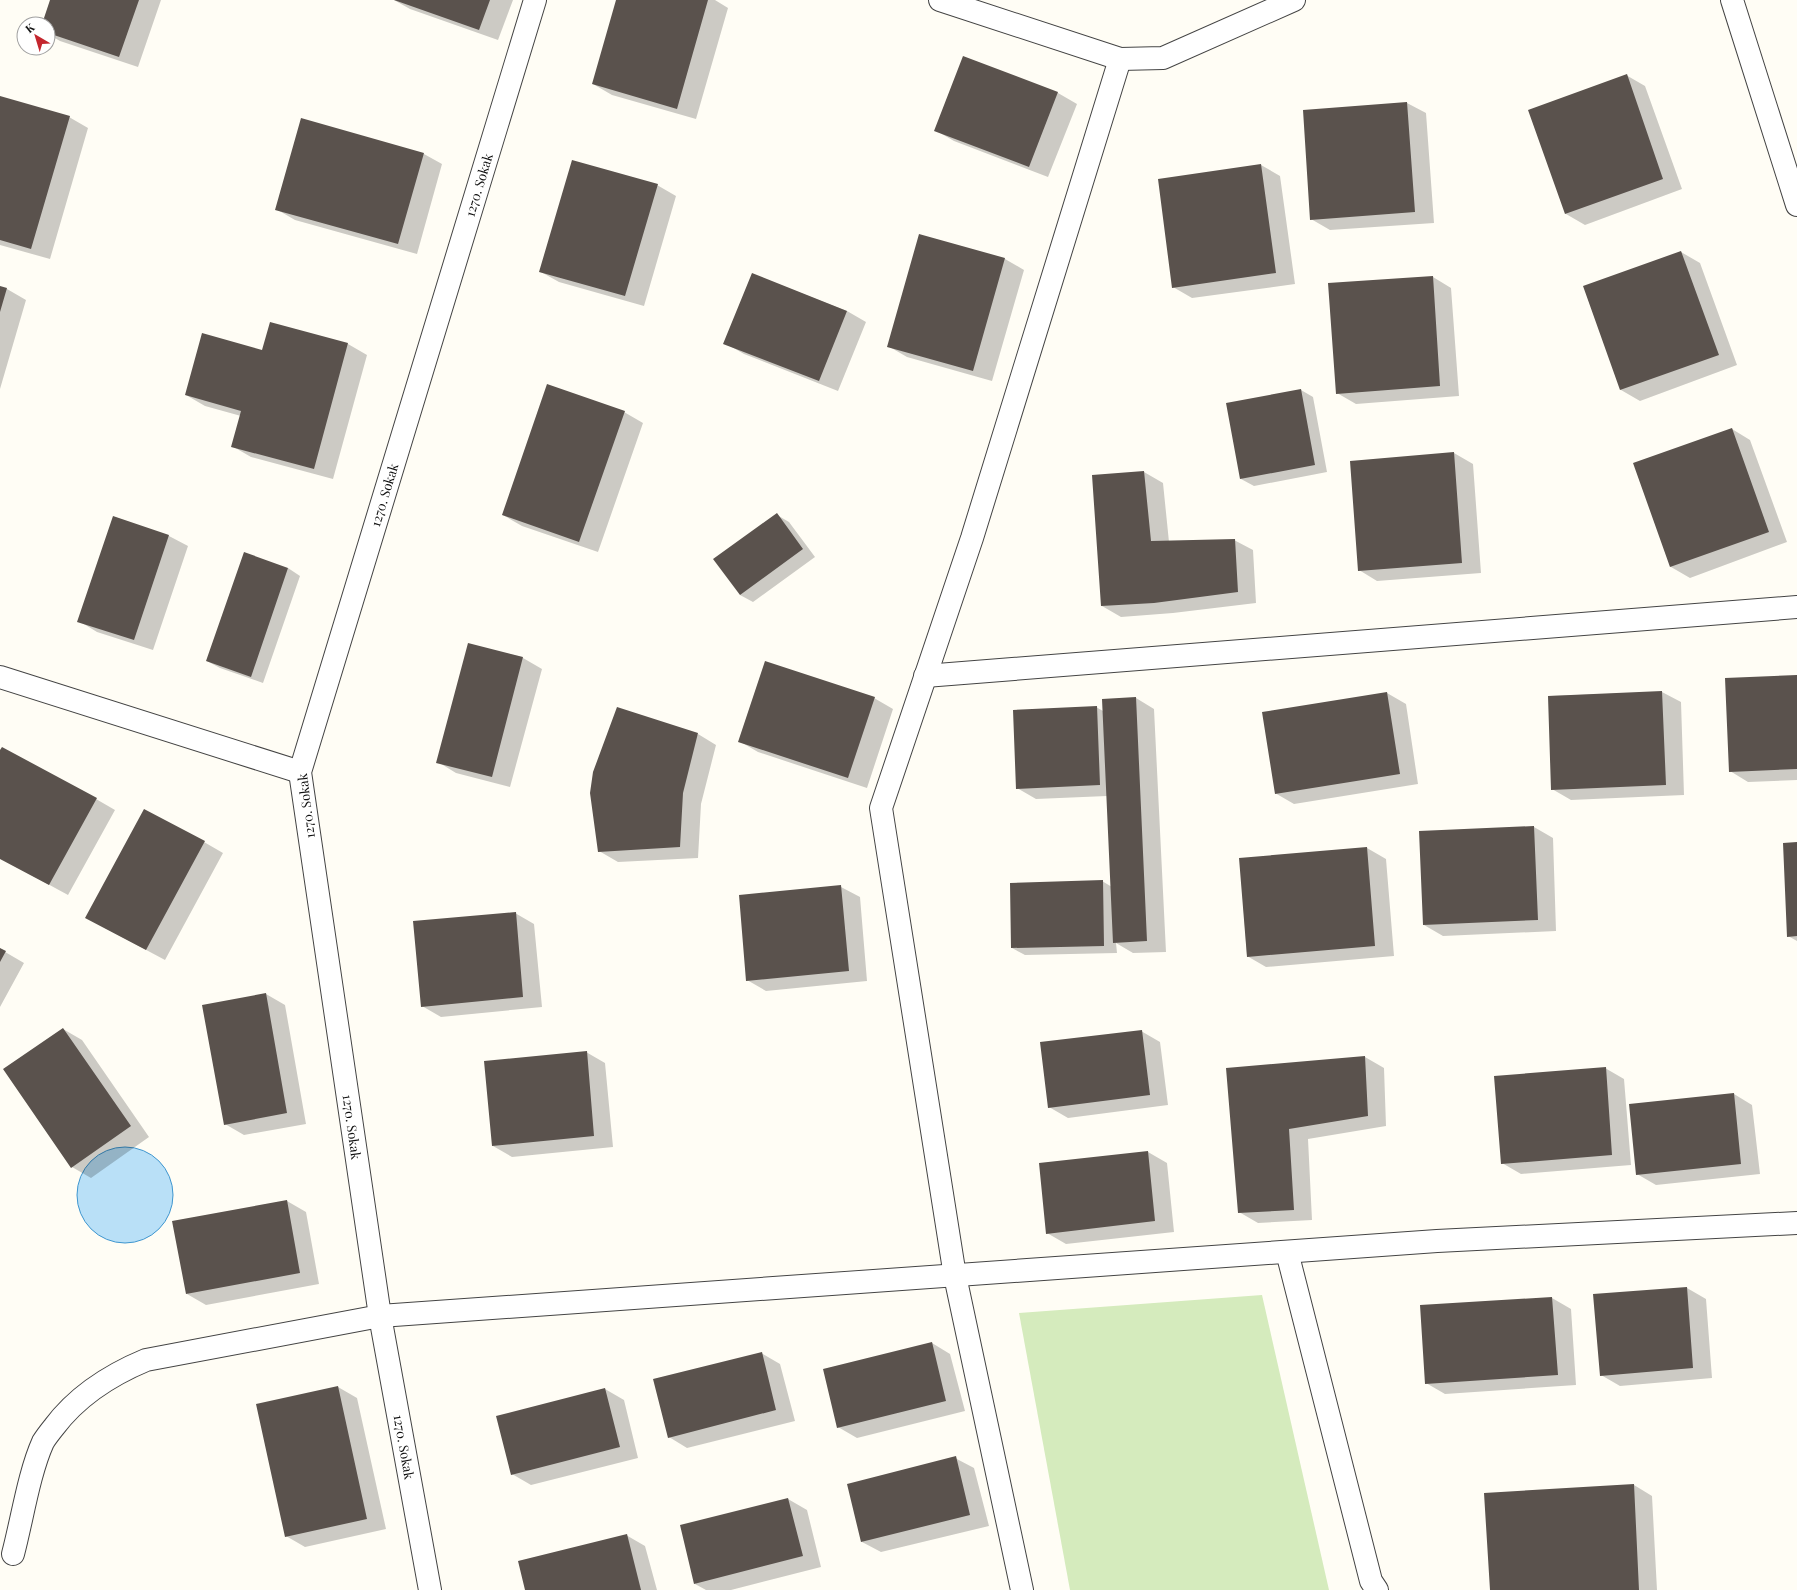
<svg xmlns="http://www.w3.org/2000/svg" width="1797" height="1590" font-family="'Playfair Display',serif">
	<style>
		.green { fill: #d5ebbd }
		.water { fill: #b9e0f7; stroke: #3f96cf }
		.shadow { fill: #0003 }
		.building { fill: #5a524d }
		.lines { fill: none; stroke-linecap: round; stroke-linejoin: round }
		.minor-casing { stroke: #444; stroke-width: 24 }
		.minor { stroke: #fff; stroke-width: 22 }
		.labels { text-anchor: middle; stroke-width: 4; stroke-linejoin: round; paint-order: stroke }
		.street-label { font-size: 13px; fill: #111; stroke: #fff }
	</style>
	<rect width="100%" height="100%" fill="#fffdf5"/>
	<path class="green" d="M 1262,1295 L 1329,1590 L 1070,1590 L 1019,1313 Z"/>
	<path class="water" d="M77 1195a48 48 0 1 1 96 0a48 48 0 1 1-96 0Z"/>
	<path class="shadow" d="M 51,0 L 161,0 L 138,67 L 60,41 L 48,34 L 48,24 L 43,24 Z
		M 394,0 L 513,0 L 498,40 L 410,9 Z
		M 617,0 L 715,0 L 728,8 L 696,119 L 612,95 L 593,84 Z
		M 964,57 L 1058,93 L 1077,104 L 1048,177 L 954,141 L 935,130 Z
		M 1626,75 L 1645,86 L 1682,189 L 1585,225 L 1566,214 Z
		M 0,97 L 69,117 L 88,128 L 50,259 L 0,245 Z
		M 1407,103 L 1426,113 L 1434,223 L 1330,230 L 1311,219 Z
		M 424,154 L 442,164 L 417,254 L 295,220 L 276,209 Z
		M 1261,165 L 1280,176 L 1295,284 L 1192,298 L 1173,287 Z
		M 657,185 L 676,196 L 644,306 L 559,282 L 541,272 Z
		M 920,235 L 1005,259 L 1024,270 L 992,381 L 907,357 L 888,346 Z
		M 1681,252 L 1700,263 L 1737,365 L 1640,401 L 1621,390 L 1584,287 Z
		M 752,274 L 847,311 L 866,322 L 838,391 L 744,354 L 725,343 Z
		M 1433,277 L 1451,288 L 1459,396 L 1356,404 L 1337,393 Z
		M 0,287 L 7,289 L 26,300 L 0,389 Z
		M 270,324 L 348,344 L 367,355 L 333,479 L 251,457 L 232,446 L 241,416 L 205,406 L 186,395 L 263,351 Z
		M 1301,390 L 1313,397 L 1327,472 L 1254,486 L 1241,479 Z
		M 624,412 L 643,423 L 598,552 L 522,526 L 503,515 Z
		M 1732,429 L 1750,440 L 1787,542 L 1690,578 L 1671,567 L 1635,464 Z
		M 1454,453 L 1473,464 L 1481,573 L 1377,581 L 1359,570 Z
		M 1144,472 L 1163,483 L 1169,542 L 1234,540 L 1253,550 L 1256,603 L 1173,613 L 1121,617 L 1102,606 L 1093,476 Z
		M 777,515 L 789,522 L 815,557 L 753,602 L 740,595 Z
		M 114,517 L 169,536 L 188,546 L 153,650 L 97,632 L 79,621 Z
		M 288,568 L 300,576 L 263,683 L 220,668 L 207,661 Z
		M 469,644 L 523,658 L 542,669 L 510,787 L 456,773 L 438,762 Z
		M 1797,676 L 1797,780 L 1748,782 L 1730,771 Z
		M 1662,692 L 1681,702 L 1684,795 L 1571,800 L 1552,789 L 1549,696 Z
		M 1387,693 L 1406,704 L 1418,784 L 1294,804 L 1275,793 Z
		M 874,698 L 893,709 L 867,788 L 758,752 L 739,741 Z
		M 1136,698 L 1154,709 L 1166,952 L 1133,953 L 1116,943 L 1117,953 L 1025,955 L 1012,948 L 1102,881 L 1112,887 L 1107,796 L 1036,799 L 1017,788 L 1096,707 L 1103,711 Z
		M 698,734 L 716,745 L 701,804 L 698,858 L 618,862 L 599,851 Z
		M 0,752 L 96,799 L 115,810 L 68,895 L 0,858 Z
		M 1534,827 L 1553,838 L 1556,931 L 1443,936 L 1424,925 Z
		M 204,842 L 223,853 L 165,960 L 105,928 Z
		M 1797,843 L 1797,941 L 1788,936 Z
		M 1367,848 L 1386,859 L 1394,956 L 1266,967 L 1247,956 L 1240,859 Z
		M 841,887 L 860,897 L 867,981 L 766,991 L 747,980 Z
		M 515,913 L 534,924 L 542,1007 L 441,1017 L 422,1006 Z
		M 0,949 L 24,963 L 0,1007 Z
		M 266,994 L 285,1005 L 306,1124 L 244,1135 L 225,1124 Z
		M 63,1029 L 82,1040 L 149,1137 L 91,1178 L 72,1167 Z
		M 1141,1031 L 1160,1042 L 1168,1105 L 1068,1118 L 1049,1107 Z
		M 586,1052 L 605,1063 L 613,1147 L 512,1157 L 493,1146 Z
		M 1365,1057 L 1384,1068 L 1386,1126 L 1308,1139 L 1312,1220 L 1258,1223 L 1239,1212 L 1227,1069 Z
		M 1605,1068 L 1624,1079 L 1631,1165 L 1521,1174 L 1502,1163 Z
		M 1734,1094 L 1752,1105 L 1760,1174 L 1656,1185 L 1637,1174 Z
		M 1148,1152 L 1167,1163 L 1174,1232 L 1066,1244 L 1047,1233 Z
		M 287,1201 L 306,1212 L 319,1284 L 206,1305 L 187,1294 Z
		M 1687,1288 L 1706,1299 L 1712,1378 L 1620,1386 L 1601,1375 Z
		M 1552,1298 L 1571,1309 L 1576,1385 L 1445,1394 L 1426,1383 L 1422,1306 Z
		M 932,1343 L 950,1354 L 965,1411 L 857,1438 L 838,1427 Z
		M 761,1353 L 780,1364 L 795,1421 L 687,1448 L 669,1437 Z
		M 338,1387 L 357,1398 L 386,1529 L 305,1547 L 286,1536 Z
		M 605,1389 L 624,1400 L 638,1458 L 531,1485 L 512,1474 Z
		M 955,1458 L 974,1468 L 989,1526 L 881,1552 L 862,1542 Z
		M 1634,1485 L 1652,1496 L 1657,1590 L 1491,1590 Z
		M 788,1499 L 807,1510 L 821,1567 L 731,1590 L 706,1590 L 695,1584 Z
		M 626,1535 L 645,1546 L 657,1590 L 526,1590 Z"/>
	<path class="building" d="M 50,0 L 139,0 L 119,57 L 48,33 L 48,24 L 42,24 Z
		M 394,0 L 490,0 L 479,30 Z
		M 616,0 L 708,0 L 677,109 L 592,84 Z
		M 963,56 L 1058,92 L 1029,167 L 934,131 Z
		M 1627,74 L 1663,179 L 1565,214 L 1528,110 Z
		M 0,96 L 70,116 L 31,249 L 0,240 Z
		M 1407,102 L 1415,212 L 1310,220 L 1303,110 Z
		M 301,118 L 424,153 L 398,244 L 275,210 Z
		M 572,160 L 658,184 L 625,296 L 539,272 Z
		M 1261,164 L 1276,273 L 1172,288 L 1158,179 Z
		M 919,234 L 1005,258 L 973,371 L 887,347 Z
		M 1681,251 L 1719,355 L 1620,390 L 1583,286 Z
		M 752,273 L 847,311 L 819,381 L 723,344 Z
		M 1433,276 L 1440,386 L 1336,394 L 1328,283 Z
		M 0,286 L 7,288 L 0,312 Z
		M 270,322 L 348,343 L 314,469 L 231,447 L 241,411 L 185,395 L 202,333 L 262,350 Z
		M 547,384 L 625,411 L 579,542 L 502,515 Z
		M 1301,389 L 1315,465 L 1240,479 L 1226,403 Z
		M 1732,428 L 1769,532 L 1670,567 L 1633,463 Z
		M 1454,452 L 1462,563 L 1358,571 L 1350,461 Z
		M 1144,471 L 1151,541 L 1235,539 L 1238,592 L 1154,603 L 1101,606 L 1092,475 Z
		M 777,513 L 803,549 L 740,595 L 713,559 Z
		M 113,516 L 169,535 L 134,640 L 77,622 Z
		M 244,552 L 288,568 L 251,677 L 206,661 Z
		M 468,643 L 523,657 L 492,777 L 436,763 Z
		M 765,661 L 875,697 L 848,778 L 738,742 Z
		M 1797,675 L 1797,769 L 1729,772 L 1725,678 Z
		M 1662,691 L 1666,785 L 1551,790 L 1548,696 Z
		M 1387,692 L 1400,774 L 1275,794 L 1262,712 Z
		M 1136,697 L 1147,941 L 1113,943 L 1102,699 Z
		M 1097,706 L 1100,785 L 1016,789 L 1013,710 Z
		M 617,707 L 698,733 L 683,793 L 680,847 L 598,852 L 590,793 L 593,772 Z
		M 2,747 L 97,798 L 49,885 L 0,859 L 0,750 Z
		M 144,809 L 205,841 L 146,950 L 85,918 Z
		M 1534,826 L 1538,920 L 1423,925 L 1419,831 Z
		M 1797,842 L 1797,936 L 1787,937 L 1783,843 Z
		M 1367,847 L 1375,946 L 1247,957 L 1239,858 Z
		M 1103,880 L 1104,946 L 1011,948 L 1010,883 Z
		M 841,885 L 849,971 L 746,981 L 739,895 Z
		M 516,912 L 523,997 L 421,1007 L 413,921 Z
		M 0,948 L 6,951 L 0,962 Z
		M 266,993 L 287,1113 L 224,1125 L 202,1005 Z
		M 63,1028 L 131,1126 L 71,1168 L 3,1069 Z
		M 1142,1030 L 1150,1095 L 1048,1108 L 1040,1042 Z
		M 587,1051 L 594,1136 L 492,1146 L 484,1061 Z
		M 1365,1056 L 1368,1116 L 1289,1129 L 1294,1210 L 1238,1213 L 1226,1068 Z
		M 1606,1067 L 1612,1155 L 1501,1164 L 1494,1076 Z
		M 1734,1093 L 1741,1164 L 1636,1175 L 1629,1104 Z
		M 1148,1151 L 1155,1221 L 1046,1234 L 1039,1163 Z
		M 287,1200 L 300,1273 L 186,1294 L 172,1221 Z
		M 1687,1287 L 1693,1368 L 1600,1376 L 1593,1294 Z
		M 1552,1297 L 1558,1375 L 1425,1384 L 1420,1305 Z
		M 932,1342 L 946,1401 L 837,1428 L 823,1369 Z
		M 762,1352 L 776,1410 L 668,1438 L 653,1379 Z
		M 338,1386 L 367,1519 L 285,1537 L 256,1404 Z
		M 605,1388 L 620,1447 L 511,1475 L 496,1416 Z
		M 956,1456 L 970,1515 L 861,1542 L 847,1484 Z
		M 1634,1484 L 1639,1590 L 1490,1590 L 1484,1493 Z
		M 788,1498 L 803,1556 L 694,1584 L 680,1525 Z
		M 627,1534 L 641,1590 L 525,1590 L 518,1561 Z"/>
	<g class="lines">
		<defs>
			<g id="minor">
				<path d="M 940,0 L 1120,59 L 1163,58 L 1294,0"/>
				<path d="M 1732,0 L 1797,205"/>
				<path d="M 925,676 L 1797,607"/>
				<path d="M 0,677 L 300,772"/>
				<path d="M 1287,1252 L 1371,1581 L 1377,1590"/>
				<path d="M 13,1554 C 22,1520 29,1473 43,1442 C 46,1437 50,1432 54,1427 C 78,1395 110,1375 146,1360 L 380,1316 L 1437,1241 L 1797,1223"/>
				<path id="s1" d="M 430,1590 L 380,1316 L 300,772 L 535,0"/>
				<path d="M 1022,1590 L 955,1276 L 881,808 L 972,538 L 1120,59"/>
			</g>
		</defs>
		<use href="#minor" class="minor-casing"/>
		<use href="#minor" class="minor"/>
	</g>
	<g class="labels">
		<g class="street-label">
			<text dy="5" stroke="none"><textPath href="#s1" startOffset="1442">1270. Sokak</textPath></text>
			<text dy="5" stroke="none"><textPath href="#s1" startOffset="1118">1270. Sokak</textPath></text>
			<text transform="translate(306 806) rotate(-97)" y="5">1270. Sokak</text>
			<text transform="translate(352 1127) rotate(82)" y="5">1270. Sokak</text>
			<text transform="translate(404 1447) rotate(80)" y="5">1270. Sokak</text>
		</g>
	</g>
	<g transform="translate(36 36) rotate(322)"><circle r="19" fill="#ffffff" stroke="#a0a0a0"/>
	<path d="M0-3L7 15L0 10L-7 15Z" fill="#c4262e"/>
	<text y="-6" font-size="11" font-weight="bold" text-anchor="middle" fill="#111111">K</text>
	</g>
</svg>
